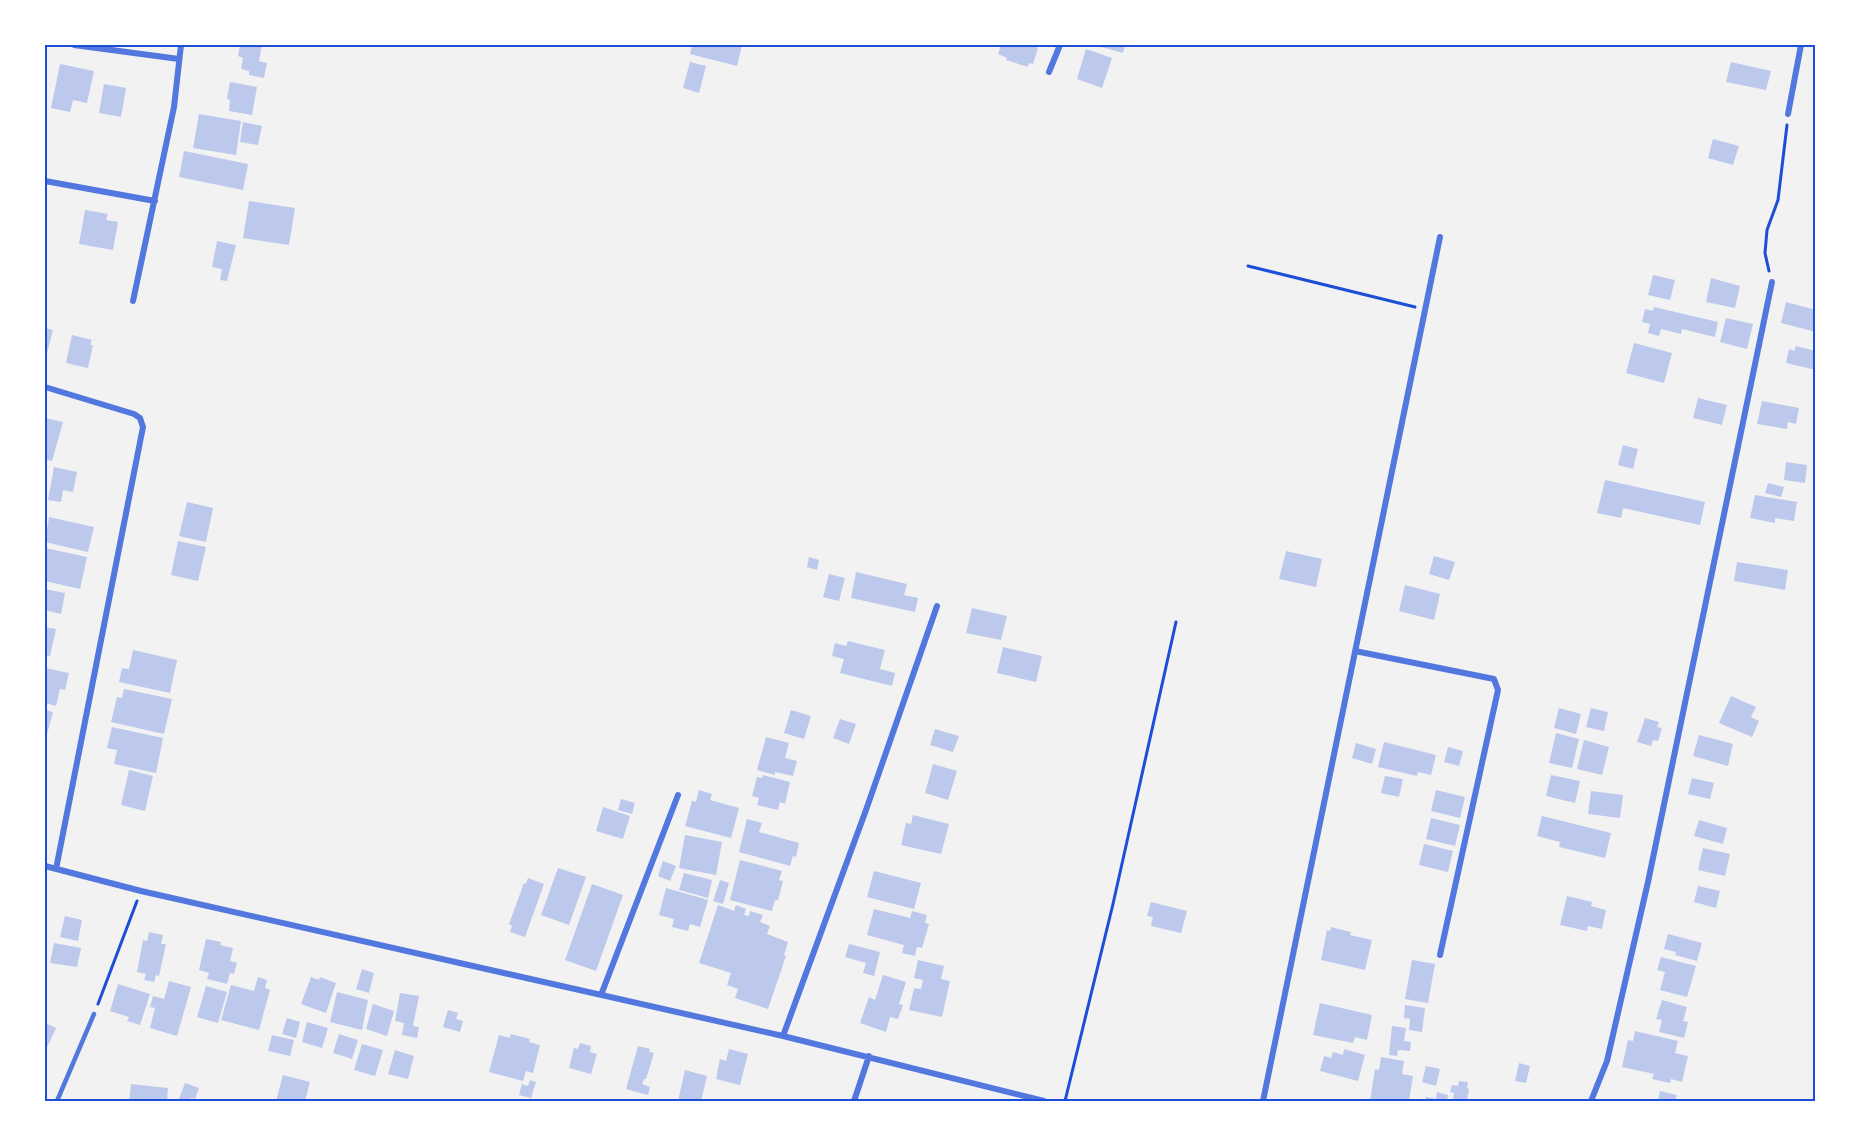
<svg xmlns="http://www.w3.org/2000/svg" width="1861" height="1146" font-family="'Varela Round',sans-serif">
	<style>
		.building { fill: #bdc9ec }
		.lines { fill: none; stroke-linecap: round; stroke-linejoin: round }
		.path { stroke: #1d4ed8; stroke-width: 3 }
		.service { stroke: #5277de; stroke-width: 4.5 }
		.minor { stroke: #5277de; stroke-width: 6 }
		.neatline { fill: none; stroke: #1d4ed8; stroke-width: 2 }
	</style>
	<rect width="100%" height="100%" fill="#f2f2f2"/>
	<path class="building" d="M 240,45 L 262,45 L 259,61 L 267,63 L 264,78 L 249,75 L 249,71 L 241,69 L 243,58 L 238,56 Z
		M 692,45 L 742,45 L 737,66 L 690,54 Z
		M 1001,45 L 1032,45 L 1038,48 L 1033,64 L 1029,63 L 1028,67 L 1006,60 L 1007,58 L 998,54 Z
		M 1094,45 L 1125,45 L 1123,53 Z
		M 1086,49 L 1112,58 L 1102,88 L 1077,79 Z
		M 690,62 L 706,66 L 699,93 L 683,88 Z
		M 1731,62 L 1771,71 L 1766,90 L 1726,82 Z
		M 60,64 L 94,71 L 87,103 L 73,100 L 70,112 L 51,108 Z
		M 230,82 L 257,87 L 252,115 L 229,111 L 230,100 L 227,99 Z
		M 104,84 L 126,88 L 121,117 L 99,113 Z
		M 199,114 L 241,121 L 236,155 L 193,148 Z
		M 243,122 L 262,126 L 258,145 L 240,142 Z
		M 1713,139 L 1739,146 L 1733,165 L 1708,158 Z
		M 184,151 L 248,164 L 243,190 L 179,177 Z
		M 249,201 L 295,208 L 289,245 L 243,238 Z
		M 85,210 L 108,214 L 106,220 L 118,222 L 113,250 L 79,244 Z
		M 217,241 L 236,245 L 227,281 L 220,280 L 222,269 L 212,267 Z
		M 1653,275 L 1675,280 L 1670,300 L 1648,295 Z
		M 1711,278 L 1740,286 L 1735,308 L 1706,302 Z
		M 1786,302 L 1816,310 L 1816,332 L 1781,323 Z
		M 1654,307 L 1718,322 L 1715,337 L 1682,329 L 1681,334 L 1661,329 L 1659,336 L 1648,333 L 1650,324 L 1642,322 L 1645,309 L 1653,311 Z
		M 1726,318 L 1753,324 L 1747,349 L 1720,342 Z
		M 45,328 L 53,330 L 46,357 L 45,357 Z
		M 72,335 L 92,340 L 90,345 L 93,345 L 88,368 L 66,363 Z
		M 1634,343 L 1672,353 L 1664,383 L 1626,373 Z
		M 1796,346 L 1816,351 L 1816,370 L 1786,363 L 1789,349 L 1794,351 Z
		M 1698,398 L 1727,405 L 1722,425 L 1693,418 Z
		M 1762,401 L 1799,408 L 1796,424 L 1788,422 L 1787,429 L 1757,424 Z
		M 45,418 L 63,422 L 52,461 L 45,459 Z
		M 1623,445 L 1638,449 L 1633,469 L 1618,465 Z
		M 1786,462 L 1807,465 L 1805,483 L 1784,480 Z
		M 54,467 L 77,472 L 73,492 L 63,490 L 61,502 L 48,500 Z
		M 1605,480 L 1705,502 L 1700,525 L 1623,508 L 1621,518 L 1597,513 Z
		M 1768,483 L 1784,487 L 1781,497 L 1765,493 Z
		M 1755,495 L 1797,502 L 1794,521 L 1775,518 L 1775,523 L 1750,518 Z
		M 187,502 L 213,508 L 206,542 L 179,536 Z
		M 49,517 L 94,527 L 88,552 L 45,542 Z
		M 178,541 L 206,547 L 198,581 L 171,575 Z
		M 45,548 L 87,557 L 80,589 L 45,581 Z
		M 1286,551 L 1322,559 L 1316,587 L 1279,579 Z
		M 1434,556 L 1455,562 L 1449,580 L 1429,574 Z
		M 809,557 L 819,560 L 817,570 L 807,567 Z
		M 1737,562 L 1788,570 L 1785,590 L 1734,581 Z
		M 856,572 L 907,584 L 904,595 L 918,598 L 915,612 L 851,598 Z
		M 829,574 L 845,578 L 839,601 L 823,597 Z
		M 1405,585 L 1440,594 L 1434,620 L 1399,611 Z
		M 45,589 L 65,593 L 61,614 L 45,610 Z
		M 972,608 L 1007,616 L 1001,640 L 966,633 Z
		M 45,627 L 56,629 L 50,656 L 45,655 Z
		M 848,641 L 885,650 L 880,669 L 895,673 L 892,686 L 840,673 L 844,659 L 832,656 L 835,643 L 846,646 Z
		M 1003,647 L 1042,656 L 1036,682 L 997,673 Z
		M 133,650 L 177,660 L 170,693 L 119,682 L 122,668 L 129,669 Z
		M 45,668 L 69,673 L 65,690 L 60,689 L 56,706 L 45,703 Z
		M 124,689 L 172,699 L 164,734 L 111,722 L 117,697 L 122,698 Z
		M 1731,696 L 1756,707 L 1751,717 L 1759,721 L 1752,737 L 1719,723 Z
		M 1559,708 L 1581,714 L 1576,734 L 1554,728 Z
		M 1591,708 L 1608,712 L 1604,731 L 1586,727 Z
		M 45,710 L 53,712 L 47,734 L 45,734 Z
		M 791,710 L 811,716 L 804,739 L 784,733 Z
		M 1645,718 L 1659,722 L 1657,727 L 1662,728 L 1658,741 L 1653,740 L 1651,746 L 1637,742 Z
		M 840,719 L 856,724 L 849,744 L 833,738 Z
		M 112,727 L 163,738 L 156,773 L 114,764 L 117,750 L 107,748 Z
		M 935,729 L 959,736 L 953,752 L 930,745 Z
		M 1556,733 L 1579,739 L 1572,768 L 1549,763 Z
		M 1699,735 L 1733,744 L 1728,766 L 1693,756 Z
		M 766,737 L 789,743 L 785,758 L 797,761 L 793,776 L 775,772 L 775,775 L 757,770 Z
		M 1584,740 L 1609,747 L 1602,775 L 1577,769 Z
		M 1384,742 L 1436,755 L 1431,775 L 1418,772 L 1417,776 L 1378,767 Z
		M 1356,743 L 1376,749 L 1372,764 L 1352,758 Z
		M 1448,747 L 1463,751 L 1459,766 L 1444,762 Z
		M 933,764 L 957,771 L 948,800 L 925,793 Z
		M 129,770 L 153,776 L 145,811 L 121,805 Z
		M 763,775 L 790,782 L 785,804 L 780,802 L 778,810 L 757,805 L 759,798 L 752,796 L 757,777 L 762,778 Z
		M 1551,775 L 1580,781 L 1575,803 L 1546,796 Z
		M 1385,776 L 1403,779 L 1399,797 L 1381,793 Z
		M 1692,778 L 1714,783 L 1710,799 L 1688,794 Z
		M 699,790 L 712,794 L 710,800 L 739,808 L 731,838 L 685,826 L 692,801 L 696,802 Z
		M 1436,790 L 1465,797 L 1460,818 L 1431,811 Z
		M 1591,791 L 1623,795 L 1620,818 L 1588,814 Z
		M 621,799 L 635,803 L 632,814 L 618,810 Z
		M 603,807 L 630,816 L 623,839 L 596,831 Z
		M 913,815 L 949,824 L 941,854 L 901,845 L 906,823 L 911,824 Z
		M 1542,816 L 1611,833 L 1605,858 L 1559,847 L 1560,842 L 1537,836 Z
		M 1431,818 L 1460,825 L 1455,846 L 1426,839 Z
		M 747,819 L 762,823 L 759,832 L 799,843 L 796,857 L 793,856 L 790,866 L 739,852 Z
		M 1699,820 L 1727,828 L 1723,844 L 1694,836 Z
		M 685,835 L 722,842 L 716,875 L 679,868 Z
		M 1424,844 L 1453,851 L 1448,872 L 1419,865 Z
		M 1703,848 L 1730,854 L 1725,876 L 1698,870 Z
		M 740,860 L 782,871 L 779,880 L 783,881 L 778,900 L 775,900 L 772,911 L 730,900 Z
		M 663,861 L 676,866 L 670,881 L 658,876 Z
		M 558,868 L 586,877 L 569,925 L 541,915 Z
		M 874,871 L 921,883 L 914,909 L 867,897 Z
		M 684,873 L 712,880 L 708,898 L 679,890 Z
		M 528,878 L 544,884 L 525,937 L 510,932 L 512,926 L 509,924 L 524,883 L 526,884 Z
		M 720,880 L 729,883 L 723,904 L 713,901 Z
		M 592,884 L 623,895 L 596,971 L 565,960 Z
		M 1698,886 L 1720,891 L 1716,908 L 1694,902 Z
		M 666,888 L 708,900 L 700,927 L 690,924 L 688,931 L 672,927 L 674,919 L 659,915 Z
		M 1567,896 L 1592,902 L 1591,906 L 1606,910 L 1602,929 L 1588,926 L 1587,931 L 1560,925 Z
		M 1151,902 L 1187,911 L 1181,933 L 1151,926 L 1153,917 L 1147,916 Z
		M 718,905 L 734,911 L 736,905 L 746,909 L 744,915 L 749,916 L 750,911 L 763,915 L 760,922 L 770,926 L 767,934 L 788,942 L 784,955 L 786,956 L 768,1009 L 735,998 L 738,989 L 727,985 L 731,973 L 699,963 Z
		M 874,909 L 910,918 L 912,911 L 927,915 L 925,923 L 929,924 L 922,948 L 917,947 L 915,956 L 902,953 L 904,945 L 867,935 Z
		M 65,916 L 82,920 L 78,941 L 60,937 Z
		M 1331,927 L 1351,932 L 1350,935 L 1372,940 L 1365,970 L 1321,960 L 1327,930 L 1330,931 Z
		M 149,932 L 163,935 L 161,944 L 166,944 L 159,976 L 156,975 L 154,982 L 144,980 L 146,974 L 137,972 L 143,940 L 147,941 Z
		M 1668,934 L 1702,943 L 1697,961 L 1675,955 L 1676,952 L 1664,949 Z
		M 206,939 L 221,942 L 220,945 L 233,948 L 230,961 L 237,963 L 234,974 L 230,973 L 227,984 L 207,979 L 209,973 L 199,970 Z
		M 54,943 L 81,948 L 77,967 L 50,963 Z
		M 849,944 L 880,952 L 874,976 L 863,973 L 866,963 L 845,957 Z
		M 1661,957 L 1696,966 L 1687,997 L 1660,990 L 1665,972 L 1657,970 Z
		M 918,960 L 944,966 L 941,979 L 950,981 L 942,1017 L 909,1010 L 914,988 L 921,989 L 923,980 L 914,978 Z
		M 1412,960 L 1435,964 L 1428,1003 L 1405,999 Z
		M 362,969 L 374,973 L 369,993 L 356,989 Z
		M 883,975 L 906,982 L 899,1004 L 903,1005 L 898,1019 L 890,1017 L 886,1032 L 860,1023 L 869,997 L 875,1000 Z
		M 258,977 L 267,980 L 265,988 L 270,990 L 259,1030 L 221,1020 L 231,985 L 254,991 Z
		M 311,977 L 319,980 L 320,977 L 336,983 L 326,1013 L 301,1004 Z
		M 169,981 L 191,987 L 177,1036 L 150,1028 L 155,1008 L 150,1007 L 153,996 L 164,999 Z
		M 118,984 L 150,994 L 140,1025 L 127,1021 L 129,1017 L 110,1011 Z
		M 206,986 L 227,992 L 218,1023 L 197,1017 Z
		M 337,992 L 368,1000 L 362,1030 L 330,1022 Z
		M 400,993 L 419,996 L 413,1026 L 419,1027 L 417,1038 L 402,1035 L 404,1023 L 395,1021 Z
		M 1662,1000 L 1687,1007 L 1683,1021 L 1688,1022 L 1684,1038 L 1659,1032 L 1662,1020 L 1656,1019 Z
		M 1320,1003 L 1372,1015 L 1367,1040 L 1355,1037 L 1353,1043 L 1313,1035 Z
		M 373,1004 L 394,1011 L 387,1036 L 366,1029 Z
		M 1405,1005 L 1425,1008 L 1422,1032 L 1409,1030 L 1410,1019 L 1404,1018 Z
		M 448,1010 L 458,1013 L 456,1019 L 463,1021 L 460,1032 L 443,1027 Z
		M 287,1018 L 300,1022 L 296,1038 L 282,1034 Z
		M 307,1022 L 328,1028 L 322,1048 L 302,1042 Z
		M 45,1023 L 56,1028 L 45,1052 Z
		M 1392,1026 L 1406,1028 L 1404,1041 L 1411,1042 L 1410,1051 L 1398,1050 L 1397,1056 L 1389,1055 Z
		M 1635,1031 L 1678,1041 L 1675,1053 L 1688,1056 L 1682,1082 L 1671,1079 L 1670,1083 L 1652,1079 L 1654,1074 L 1622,1067 L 1628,1040 L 1633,1041 Z
		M 339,1034 L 358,1040 L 352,1059 L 333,1053 Z
		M 511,1034 L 530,1039 L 529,1042 L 540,1045 L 533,1073 L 526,1071 L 523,1081 L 489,1072 L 499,1035 L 510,1038 Z
		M 272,1035 L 294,1040 L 290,1056 L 268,1051 Z
		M 580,1043 L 591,1046 L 590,1052 L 597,1054 L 591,1074 L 569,1068 L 574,1048 L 578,1049 Z
		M 362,1044 L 383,1050 L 375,1076 L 354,1070 Z
		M 638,1046 L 650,1049 L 649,1052 L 654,1053 L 646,1079 L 644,1079 L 642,1084 L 650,1087 L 648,1095 L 626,1089 Z
		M 729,1049 L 748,1054 L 740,1085 L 716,1079 L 720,1059 L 726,1061 Z
		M 1344,1049 L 1365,1055 L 1358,1081 L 1320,1071 L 1324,1056 L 1331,1058 L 1333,1052 L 1343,1055 Z
		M 395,1050 L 414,1056 L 408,1079 L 388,1074 Z
		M 1381,1057 L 1404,1061 L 1402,1074 L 1413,1076 L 1409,1101 L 1370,1101 L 1375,1069 L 1379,1070 Z
		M 1519,1063 L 1530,1066 L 1526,1083 L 1515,1081 Z
		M 1426,1066 L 1440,1069 L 1436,1086 L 1422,1082 Z
		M 685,1070 L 707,1076 L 701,1101 L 678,1101 Z
		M 283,1075 L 310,1082 L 305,1101 L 276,1101 Z
		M 530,1080 L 536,1082 L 531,1098 L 519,1095 L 522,1084 L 528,1086 Z
		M 1459,1081 L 1468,1082 L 1467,1088 L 1469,1089 L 1467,1101 L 1453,1099 L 1454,1093 L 1450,1092 L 1452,1085 L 1458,1086 Z
		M 185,1083 L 199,1088 L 195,1099 L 191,1098 L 190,1101 L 178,1101 Z
		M 131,1084 L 168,1088 L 167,1101 L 129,1101 Z
		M 1660,1091 L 1677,1095 L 1675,1101 L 1658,1101 Z
		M 1437,1092 L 1448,1095 L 1447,1101 L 1425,1101 L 1426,1097 L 1436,1099 Z"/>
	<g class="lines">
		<path class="path" d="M 1248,266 L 1415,307
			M 1769,271 L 1765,253 L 1767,230 L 1778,200 L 1787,125
			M 98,1004 L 137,901
			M 1065,1101 L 1113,904 L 1176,622"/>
		<path class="service" d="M 57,1101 L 94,1014"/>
		<path class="minor" d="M 74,45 L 179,59
			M 1049,72 L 1060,45
			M 1788,114 L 1801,45
			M 45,181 L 155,201
			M 133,301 L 174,107 L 181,45
			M 45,387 L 134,414 L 140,418 L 143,427 L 56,869
			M 1355,651 L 1494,679 L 1498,690 L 1440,955
			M 45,866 L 141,891 L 783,1036 L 1044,1101
			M 601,995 L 678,795
			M 783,1036 L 866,810 L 937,606
			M 854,1101 L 869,1056
			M 1263,1101 L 1440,237
			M 1591,1101 L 1607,1061 L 1648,882 L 1772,282"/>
	</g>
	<rect width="1861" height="1146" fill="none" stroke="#ffffff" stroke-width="93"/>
	<rect x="46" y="46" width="1768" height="1054" class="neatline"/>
</svg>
